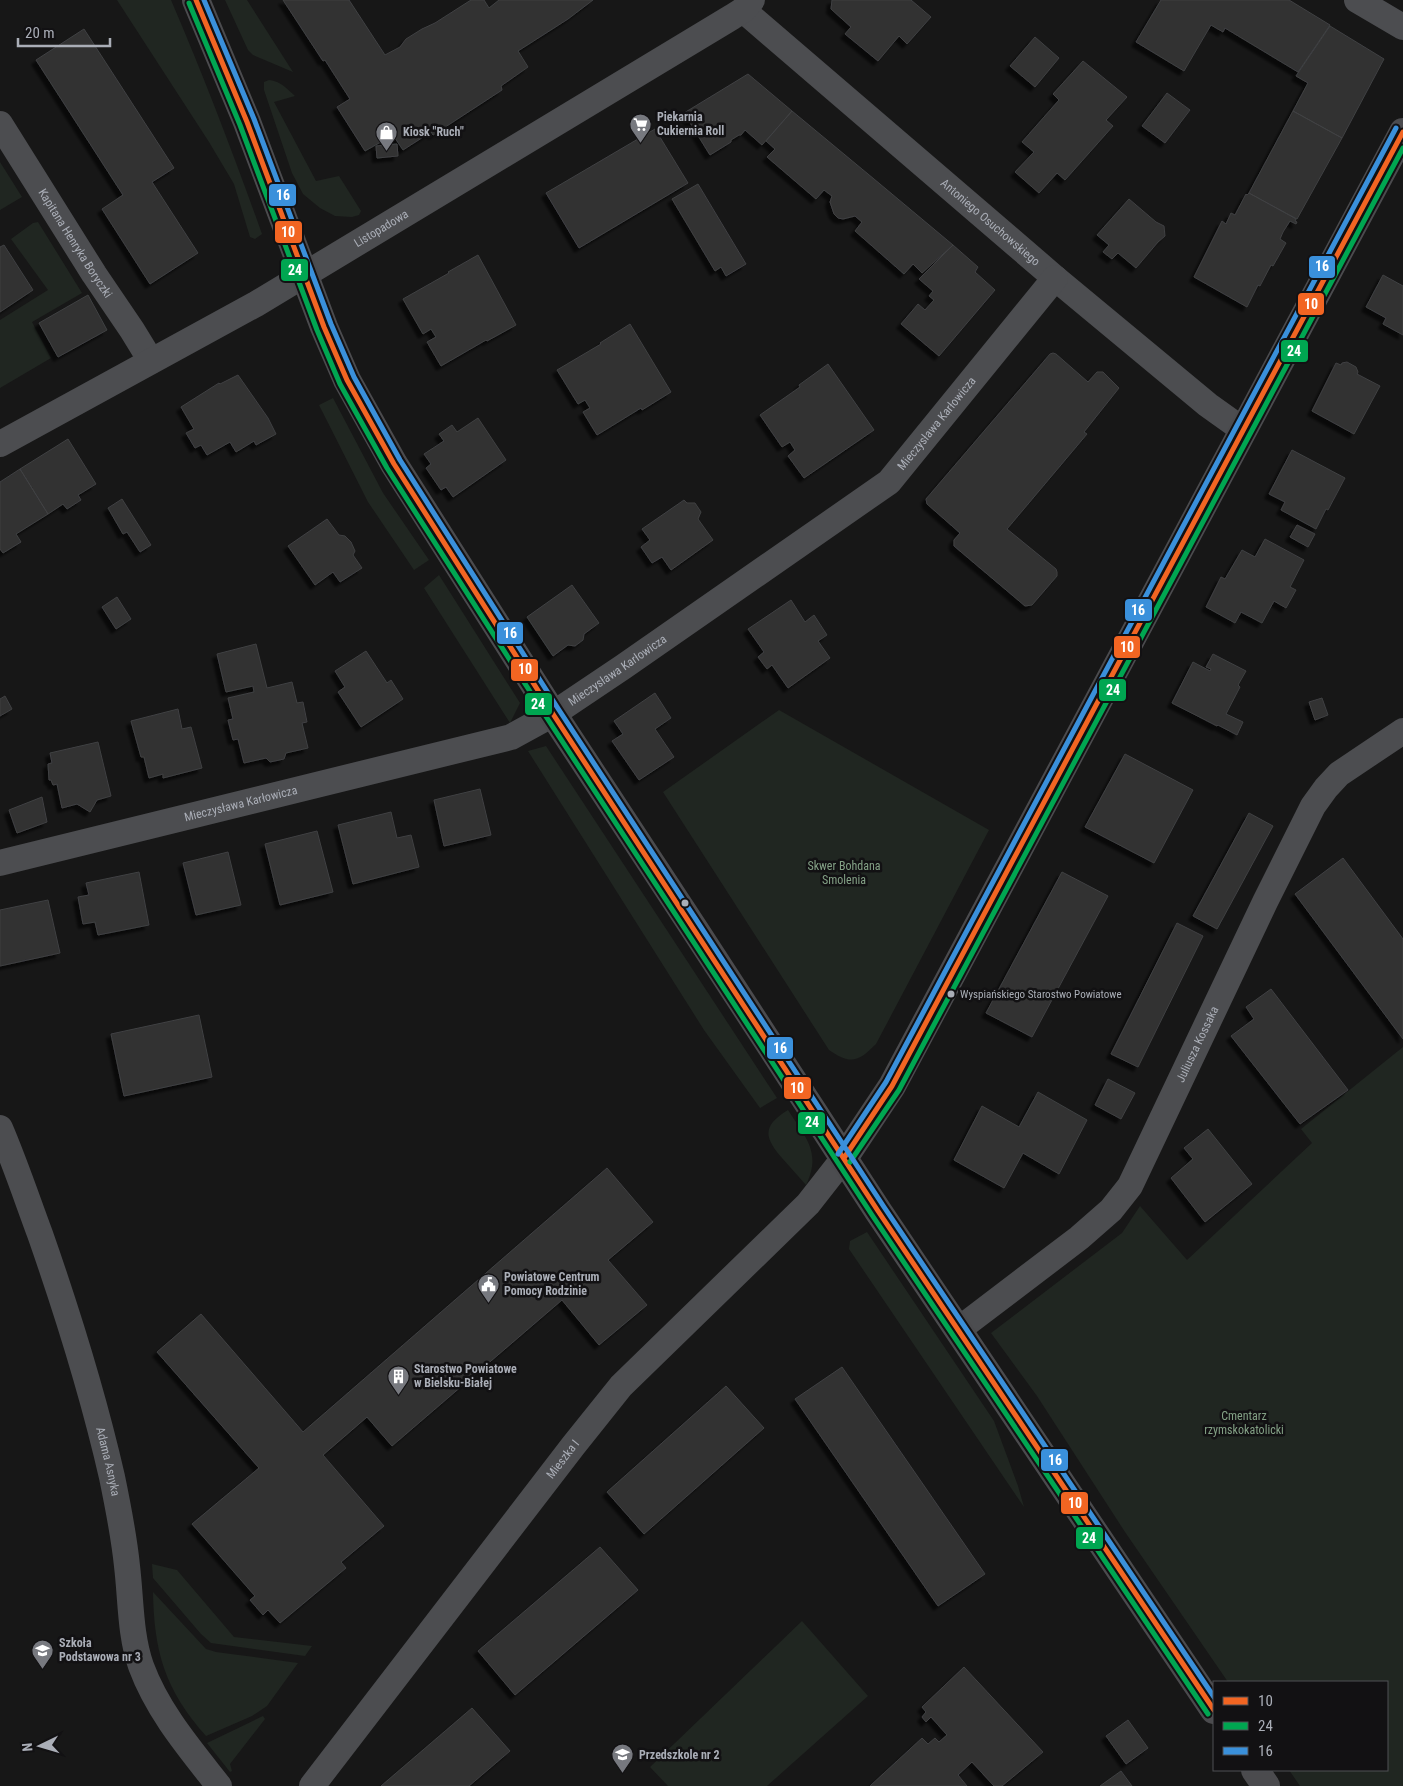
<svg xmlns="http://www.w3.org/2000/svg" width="1403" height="1786" font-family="'Roboto Condensed',sans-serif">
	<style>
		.green { fill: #202621 }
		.building { fill: #303031; stroke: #404143; filter: url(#shadow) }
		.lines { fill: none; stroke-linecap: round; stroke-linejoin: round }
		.street { stroke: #4c4d50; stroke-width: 26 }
		.secondary { stroke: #4b4b4e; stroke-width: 28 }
		.bus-1-casing { stroke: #121113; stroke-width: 9 }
		.bus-2-casing { stroke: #121113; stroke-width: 9 }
		.bus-3-casing { stroke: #121113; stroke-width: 9 }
		.bus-1 { stroke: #f26522; stroke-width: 5 }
		.bus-2 { stroke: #00a651; stroke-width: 5 }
		.bus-3 { stroke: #3a90db; stroke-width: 5 }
		.bus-dot { fill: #aaaeb7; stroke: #121113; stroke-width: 2 }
		.labels { text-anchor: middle; stroke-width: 5; stroke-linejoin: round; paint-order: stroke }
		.bus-label { font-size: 11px; fill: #aaaeb7; stroke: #121113; text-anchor: start }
		.poi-label { font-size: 12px; font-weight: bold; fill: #aaaeb7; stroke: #121113; text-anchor: start }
		.street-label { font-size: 12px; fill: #aaaeb7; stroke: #121113 }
		.park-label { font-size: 12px; fill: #83a085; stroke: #121113 }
		.line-badge { stroke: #121113; stroke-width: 2 }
		.badge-label { font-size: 14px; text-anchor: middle; font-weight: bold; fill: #fff }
	</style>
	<defs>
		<filter id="shadow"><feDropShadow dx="-4.5" dy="4.5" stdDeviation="1" flood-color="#0009"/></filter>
	</defs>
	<rect width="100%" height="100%" fill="#171717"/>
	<path class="green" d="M 117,0 L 171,0 C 204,77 234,155 262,234 L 255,239 L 250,237 L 234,184 L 209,142 Z
		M 225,0 L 247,0 L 293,72 L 253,55 L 248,50 Z
		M 269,80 C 281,81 287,89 295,96 L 274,102 L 316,181 L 339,176 L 361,211 L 359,215 L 352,217 L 335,216 L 320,208 L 303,194 L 292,173 L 264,90 L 264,82 Z
		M 0,162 L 22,197 L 0,210 Z
		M 38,222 L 82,293 L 32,322 L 51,358 L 0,388 L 0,320 L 48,290 L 11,239 L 33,223 Z
		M 333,398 L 383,493 L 429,560 L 414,570 L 368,502 L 319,405 Z
		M 439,575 L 520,703 L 510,723 L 424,588 Z
		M 779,710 L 989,830 L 876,1044 C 858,1062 851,1065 829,1050 L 663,792 Z
		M 546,746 L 777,1098 L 760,1108 L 704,1030 L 528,751 Z
		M 1403,1047 L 1403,1786 L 1300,1786 L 1289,1770 L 1387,1770 L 1387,1682 L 1228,1682 L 1125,1532 L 1037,1396 L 991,1333 L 1122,1233 L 1140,1206 L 1187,1260 L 1312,1143 L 1301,1129 Z
		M 788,1110 C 805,1137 822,1152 806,1185 C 798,1176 790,1167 782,1158 C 764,1137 762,1126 788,1110 Z
		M 867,1232 L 994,1421 L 1018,1486 L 1024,1507 L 849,1249 L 850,1241 Z
		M 152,1564 L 177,1570 L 234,1637 L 312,1646 L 305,1656 L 211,1643 L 201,1634 L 153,1578 Z
		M 153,1592 L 206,1649 L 216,1652 L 298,1663 L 267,1706 L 252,1716 L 206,1736 C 165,1690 154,1652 153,1592 Z
		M 802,1621 L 868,1696 L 767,1786 L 668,1786 L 650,1767 Z
		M 263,1716 L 265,1719 L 230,1764 L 232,1771 L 230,1772 L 207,1743 Z"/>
	<path class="building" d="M 283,0 L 349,0 L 385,55 L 400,47 L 406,39 L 422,29 L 435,23 L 471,0 L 484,0 L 489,8 L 499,0 L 593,0 L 568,19 L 518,51 L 528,67 L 501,86 L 502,90 L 433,135 L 431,132 L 403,150 L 393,135 L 365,151 L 337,107 L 350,99 L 325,60 L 323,61 Z
		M 832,0 L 911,0 L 931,17 L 907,44 L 899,36 L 878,61 L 845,34 L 851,27 L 831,9 Z
		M 1161,0 L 1289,0 L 1330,25 L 1298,72 L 1225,28 L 1223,32 L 1211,25 L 1184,71 L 1136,42 Z
		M 1330,26 L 1384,59 L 1342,138 L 1293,111 L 1308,83 L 1296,76 Z
		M 84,29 L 174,168 L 152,182 L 198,253 L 150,284 L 102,209 L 123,195 L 36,60 Z
		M 1035,37 L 1059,58 L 1035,87 L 1010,66 Z
		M 1083,61 L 1127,97 L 1106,120 L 1113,126 L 1065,180 L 1057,173 L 1039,193 L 1015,172 L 1034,152 L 1022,142 L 1059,100 L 1053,94 Z
		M 748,74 L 792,111 L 762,145 L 745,130 L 741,135 L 739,135 L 731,140 L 731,142 L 710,155 L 684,113 Z
		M 1167,93 L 1190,110 L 1165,143 L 1142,126 Z
		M 792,111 L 874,179 L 953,245 L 922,273 L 913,264 L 904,274 L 855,231 L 862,222 L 855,216 L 843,219 L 838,218 L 834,214 L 830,202 L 832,196 L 824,190 L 816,199 L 767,157 L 775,149 L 766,141 Z
		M 1293,111 L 1342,138 L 1297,219 L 1249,193 Z
		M 655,129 L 688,183 L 579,248 L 546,193 Z
		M 397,144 L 398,156 L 377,158 L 376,146 Z
		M 698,184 L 746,264 L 726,276 L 721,267 L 715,271 L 672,199 Z
		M 1249,193 L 1296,219 L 1295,221 L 1297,222 L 1296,224 L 1290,221 L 1283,232 L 1280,239 L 1286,243 L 1273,266 L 1271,265 L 1261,284 L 1260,286 L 1258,285 L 1247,307 L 1194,277 L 1222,221 L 1226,224 L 1231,213 L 1235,215 L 1246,194 L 1247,195 Z
		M 1129,199 L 1156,222 L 1164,226 L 1165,236 L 1158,242 L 1136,268 L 1118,253 L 1112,259 L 1103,252 L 1109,245 L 1097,235 Z
		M 4,245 L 33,290 L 0,312 L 0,247 Z
		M 953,245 L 978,267 L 975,272 L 995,290 L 939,356 L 901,324 L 918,304 L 925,310 L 934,300 L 929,296 L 933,291 L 919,279 Z
		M 478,255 L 516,325 L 487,341 L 486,340 L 441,366 L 427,342 L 436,337 L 431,329 L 423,334 L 403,299 L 449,273 L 448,272 Z
		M 1383,275 L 1403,286 L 1403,335 L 1383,324 L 1386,318 L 1366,307 Z
		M 88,295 L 107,330 L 58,357 L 39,323 Z
		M 630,324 L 671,392 L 642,410 L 641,408 L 597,435 L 583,412 L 590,408 L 585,400 L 578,404 L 557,370 L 601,344 L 600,343 Z
		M 1053,353 L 1056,354 L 1088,382 L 1097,372 L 1103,372 L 1119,388 L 1084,432 L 1087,434 L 1007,529 L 1056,569 L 1057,572 L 1057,576 L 1032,605 L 1025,606 L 954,546 L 954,540 L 960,533 L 927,504 L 926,499 L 1050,354 Z
		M 1347,362 L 1356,367 L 1358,372 L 1357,374 L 1380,386 L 1354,434 L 1312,411 L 1336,363 L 1341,365 L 1342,363 Z
		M 828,364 L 874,430 L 804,478 L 788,456 L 795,450 L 790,442 L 782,447 L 760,415 L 800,387 L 799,385 Z
		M 238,375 L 268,418 L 276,434 L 256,445 L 254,441 L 236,452 L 230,442 L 207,455 L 201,445 L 195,448 L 186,433 L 194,429 L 181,407 L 219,383 L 220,384 Z
		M 478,418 L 506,460 L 453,497 L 446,487 L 441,490 L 426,468 L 431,464 L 424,454 L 444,441 L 439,434 L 452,425 L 457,432 Z
		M 68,439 L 96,484 L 78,495 L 81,500 L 67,509 L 63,504 L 48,514 L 20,469 Z
		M 1292,450 L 1345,478 L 1328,510 L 1326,509 L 1316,529 L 1281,510 L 1285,502 L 1269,494 Z
		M 20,469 L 48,514 L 16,534 L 21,542 L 3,553 L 0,549 L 0,482 Z
		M 122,499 L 151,545 L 140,552 L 127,532 L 123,534 L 108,508 Z
		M 684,500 L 687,503 L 695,503 L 701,512 L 698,519 L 713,540 L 671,570 L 662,557 L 652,563 L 641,547 L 650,540 L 642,529 Z
		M 327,519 L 339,535 L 345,536 L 351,542 L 355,551 L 353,555 L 362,568 L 340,582 L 333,572 L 315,585 L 288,546 Z
		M 1297,525 L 1315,534 L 1308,547 L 1290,537 Z
		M 1265,539 L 1304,560 L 1290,587 L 1296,590 L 1286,608 L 1274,601 L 1262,623 L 1241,612 L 1235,623 L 1206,607 L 1221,577 L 1225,579 L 1242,550 L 1255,557 Z
		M 572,585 L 599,623 L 584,634 L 583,640 L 575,646 L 568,645 L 553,656 L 527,617 Z
		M 117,597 L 131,619 L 116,629 L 102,607 Z
		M 791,600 L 805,622 L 814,615 L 827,635 L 818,641 L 830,658 L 788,688 L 772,665 L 767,669 L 758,657 L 764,652 L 748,629 Z
		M 256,644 L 267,688 L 292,682 L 297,703 L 303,702 L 307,722 L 302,723 L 308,748 L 286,753 L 284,759 L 270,762 L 266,758 L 244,763 L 238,739 L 233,740 L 228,720 L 233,719 L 228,698 L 254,692 L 253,686 L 226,692 L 217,654 Z
		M 366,651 L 387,683 L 391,680 L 403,699 L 361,727 L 338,692 L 345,687 L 335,671 Z
		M 1213,654 L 1246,671 L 1238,685 L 1240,687 L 1226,714 L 1243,722 L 1237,735 L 1218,725 L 1217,726 L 1172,703 L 1193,662 L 1210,671 L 1211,669 L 1206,667 Z
		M 655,693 L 671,718 L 655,729 L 674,757 L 639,780 L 612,741 L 623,734 L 614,721 Z
		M 5,696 L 12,709 L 0,716 L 0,699 Z
		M 1322,698 L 1328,715 L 1315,720 L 1309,702 Z
		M 178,709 L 182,729 L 191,727 L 202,768 L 163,778 L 163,774 L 149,778 L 144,757 L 141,757 L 131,721 Z
		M 98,742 L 111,796 L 97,800 L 90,812 L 77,804 L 62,808 L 57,784 L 53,785 L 51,780 L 49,780 L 48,764 L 52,763 L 50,753 Z
		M 1125,754 L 1193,790 L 1154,863 L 1085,827 Z
		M 480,789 L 491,835 L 444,846 L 434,800 Z
		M 42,797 L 47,822 L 17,833 L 9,810 Z
		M 391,812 L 397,838 L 411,835 L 419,867 L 353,884 L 338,825 Z
		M 1249,813 L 1273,826 L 1217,929 L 1193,916 Z
		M 317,831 L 333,892 L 280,905 L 265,844 Z
		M 228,852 L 241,905 L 196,915 L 183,863 Z
		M 1343,858 L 1403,939 L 1403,1039 L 1295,894 Z
		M 139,872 L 149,925 L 98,935 L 95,922 L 83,924 L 78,897 L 89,895 L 86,883 Z
		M 1062,872 L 1108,896 L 1032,1037 L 986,1013 Z
		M 48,900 L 60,953 L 0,966 L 0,910 Z
		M 1177,923 L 1203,936 L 1138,1067 L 1111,1054 Z
		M 1271,989 L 1348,1090 L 1300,1124 L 1231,1036 L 1254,1019 L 1246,1007 Z
		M 199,1015 L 212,1077 L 124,1096 L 111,1034 Z
		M 1108,1079 L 1135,1093 L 1121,1119 L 1095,1105 Z
		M 1038,1092 L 1087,1120 L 1059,1174 L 1023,1153 L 1004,1188 L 954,1160 L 982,1106 L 1019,1127 Z
		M 1208,1129 L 1252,1184 L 1205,1222 L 1171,1178 L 1193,1159 L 1184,1148 Z
		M 607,1168 L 653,1222 L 608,1260 L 647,1305 L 599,1345 L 562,1300 L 392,1446 L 367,1417 L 323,1455 L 384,1526 L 341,1562 L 346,1568 L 280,1623 L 268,1610 L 263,1615 L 250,1600 L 255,1596 L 192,1524 L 259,1468 L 157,1352 L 201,1314 L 303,1432 Z
		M 842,1367 L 985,1574 L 938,1606 L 795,1399 Z
		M 726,1386 L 764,1428 L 644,1534 L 607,1492 Z
		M 600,1547 L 638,1590 L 515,1695 L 478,1651 Z
		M 964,1667 L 1043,1752 L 1002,1786 L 994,1786 L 972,1762 L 958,1775 L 967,1786 L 870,1786 L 922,1738 L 928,1744 L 935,1738 L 939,1742 L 947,1735 L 931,1717 L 926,1722 L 922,1717 L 926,1712 L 922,1707 Z
		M 472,1708 L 510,1751 L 469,1786 L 381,1786 Z
		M 1128,1720 L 1148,1748 L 1126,1764 L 1106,1736 Z
		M 1121,1771 L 1132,1786 L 1100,1786 Z"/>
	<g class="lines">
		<g class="street">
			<path d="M 1357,0 L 1403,27"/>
			<path id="s1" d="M 743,10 L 1055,278 L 1208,405 L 1243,430"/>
			<path id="s2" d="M 0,124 L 94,274 L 132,330 L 151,361"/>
			<path id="s3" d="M 0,444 L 256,304 L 732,17 L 743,10 L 752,0"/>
			<path id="s4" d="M 0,863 L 511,737 L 553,714 L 623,667 L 889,482 L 1055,278"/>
			<path id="s5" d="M 0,1128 C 15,1163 27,1199 40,1234 C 68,1314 93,1394 112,1477 C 118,1506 124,1536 127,1566 C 131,1599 130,1635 141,1666 C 158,1712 190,1749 219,1786"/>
			<path id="s6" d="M 958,1330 L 1079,1238 L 1111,1210 L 1130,1186 L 1265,902 L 1313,806 L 1326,788 L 1339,774 L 1403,731"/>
			<path id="s7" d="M 312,1786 L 573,1446 L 621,1386 L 808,1204 L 844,1158"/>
		</g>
		<path class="secondary" d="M 196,0 L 247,122 L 324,327 L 347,380 L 394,464 L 553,714 L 695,930 L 878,1211 L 1214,1710
			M 844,1158 L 892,1086 L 1403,132
			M 1255,1770 L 1266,1786"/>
		<defs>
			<path id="bus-1" d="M 196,0 L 247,122 L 324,327 L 347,380 L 394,464 L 553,714 L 878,1211 L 1214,1710
				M 844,1158 L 892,1086 L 1403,132"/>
			<path id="bus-2" d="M 189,3 L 240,125 L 317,330 L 340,384 L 387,468 L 547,718 L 872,1215 L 1208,1714
				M 850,1162 L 899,1090 L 1403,148"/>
			<path id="bus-3" d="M 204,0 L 254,119 L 331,324 L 354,377 L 400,460 L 559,710 L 884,1207 L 1214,1697
				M 838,1154 L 886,1082 L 1396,128"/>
		</defs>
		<use href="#bus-1" class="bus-1-casing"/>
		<use href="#bus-2" class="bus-2-casing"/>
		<use href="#bus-3" class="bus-3-casing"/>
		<use href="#bus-1" class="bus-1"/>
		<use href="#bus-2" class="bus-2"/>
		<use href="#bus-3" class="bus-3"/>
	</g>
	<defs>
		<symbol id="supermarket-pin" viewBox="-11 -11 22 30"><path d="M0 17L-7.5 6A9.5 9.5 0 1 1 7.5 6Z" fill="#77797f" stroke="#121113"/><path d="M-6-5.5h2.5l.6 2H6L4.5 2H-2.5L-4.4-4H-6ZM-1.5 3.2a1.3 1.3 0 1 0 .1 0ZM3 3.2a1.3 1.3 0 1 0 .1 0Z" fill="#fff"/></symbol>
		<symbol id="shop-pin" viewBox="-11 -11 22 30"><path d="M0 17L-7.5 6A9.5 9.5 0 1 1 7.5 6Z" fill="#77797f" stroke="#121113"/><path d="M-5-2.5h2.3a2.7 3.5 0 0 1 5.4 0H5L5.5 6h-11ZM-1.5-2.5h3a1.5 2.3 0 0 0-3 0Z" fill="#fff"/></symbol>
		<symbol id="civic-pin" viewBox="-11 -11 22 30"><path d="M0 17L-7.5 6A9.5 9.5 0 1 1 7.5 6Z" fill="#77797f" stroke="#121113"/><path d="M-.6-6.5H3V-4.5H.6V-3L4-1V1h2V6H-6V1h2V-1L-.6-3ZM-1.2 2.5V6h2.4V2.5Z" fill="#fff"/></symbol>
		<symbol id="building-pin" viewBox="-11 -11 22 30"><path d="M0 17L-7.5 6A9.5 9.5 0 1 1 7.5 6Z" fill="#77797f" stroke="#121113"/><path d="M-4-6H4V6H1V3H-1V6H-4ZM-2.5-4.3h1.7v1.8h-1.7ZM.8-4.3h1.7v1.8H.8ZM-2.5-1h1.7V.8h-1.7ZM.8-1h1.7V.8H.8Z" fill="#fff"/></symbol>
		<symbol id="school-pin" viewBox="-11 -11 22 30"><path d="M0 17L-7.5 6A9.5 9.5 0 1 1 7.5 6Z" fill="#77797f" stroke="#121113"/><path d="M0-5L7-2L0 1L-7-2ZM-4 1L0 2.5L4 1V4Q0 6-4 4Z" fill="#fff"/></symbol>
	</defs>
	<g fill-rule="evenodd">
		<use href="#supermarket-pin" x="628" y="112" width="25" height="34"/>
		<use href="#shop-pin" x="374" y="120" width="25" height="34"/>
		<use href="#civic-pin" x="476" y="1272" width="25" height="34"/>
		<use href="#building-pin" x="386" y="1364" width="25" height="34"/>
		<use href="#school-pin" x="30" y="1638" width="25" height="34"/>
		<use href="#school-pin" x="610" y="1742" width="25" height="34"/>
	</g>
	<g class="bus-dot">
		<circle cx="685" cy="903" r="4.5"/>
		<circle cx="951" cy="994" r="4.5"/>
	</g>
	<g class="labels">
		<g class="bus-label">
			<text x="960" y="998">Wyspiańskiego Starostwo Powiatowe</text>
		</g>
		<g class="poi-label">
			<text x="657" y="121">Piekarnia<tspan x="657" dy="14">Cukiernia Roll</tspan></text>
			<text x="403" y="136">Kiosk "Ruch"</text>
			<text x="504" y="1281">Powiatowe Centrum<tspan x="504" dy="14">Pomocy Rodzinie</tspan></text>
			<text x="414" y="1373">Starostwo Powiatowe<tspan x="414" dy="14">w Bielsku-Białej</tspan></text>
			<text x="59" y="1647">Szkoła<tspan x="59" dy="14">Podstawowa nr 3</tspan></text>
			<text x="639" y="1759">Przedszkole nr 2</text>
		</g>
		<g class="street-label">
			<text dy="4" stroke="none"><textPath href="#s1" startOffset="326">Antoniego Osuchowskiego</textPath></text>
			<text dy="4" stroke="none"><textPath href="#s3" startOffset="438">Listopadowa</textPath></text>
			<text dy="4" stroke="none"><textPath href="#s2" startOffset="141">Kapitana Henryka Boryczki</textPath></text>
			<text dy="4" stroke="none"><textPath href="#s4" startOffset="1058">Mieczysława Karłowicza</textPath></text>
			<text dy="4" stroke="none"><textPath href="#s4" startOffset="652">Mieczysława Karłowicza</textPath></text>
			<text dy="4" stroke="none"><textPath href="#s4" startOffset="248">Mieczysława Karłowicza</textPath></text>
			<text dy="4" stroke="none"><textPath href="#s6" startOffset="382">Juliusza Kossaka</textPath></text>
			<text dy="4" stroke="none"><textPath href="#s7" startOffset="412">Mieszka I</textPath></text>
			<text dy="4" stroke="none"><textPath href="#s5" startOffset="351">Adama Asnyka</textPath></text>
		</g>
		<g class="park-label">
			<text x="844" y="870">Skwer Bohdana<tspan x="844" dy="14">Smolenia</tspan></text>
			<text x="1244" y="1420">Cmentarz<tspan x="1244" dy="14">rzymskokatolicki</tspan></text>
		</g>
	</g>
	<g class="line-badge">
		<rect x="268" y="183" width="29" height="24" rx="5" fill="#3a90db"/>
		<rect x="274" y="220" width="29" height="24" rx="5" fill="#f26522"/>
		<rect x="1308" y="255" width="28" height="24" rx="5" fill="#3a90db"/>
		<rect x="280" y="258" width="29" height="24" rx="5" fill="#00a651"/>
		<rect x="1297" y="292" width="28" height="24" rx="5" fill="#f26522"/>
		<rect x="1280" y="339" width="29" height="24" rx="5" fill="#00a651"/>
		<rect x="1124" y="598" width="29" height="24" rx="5" fill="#3a90db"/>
		<rect x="496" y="621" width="28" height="24" rx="5" fill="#3a90db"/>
		<rect x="1113" y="635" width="28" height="24" rx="5" fill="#f26522"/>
		<rect x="510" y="658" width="29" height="24" rx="5" fill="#f26522"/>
		<rect x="1098" y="678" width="29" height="24" rx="5" fill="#00a651"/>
		<rect x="524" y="692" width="29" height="24" rx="5" fill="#00a651"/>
		<rect x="766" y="1036" width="28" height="24" rx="5" fill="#3a90db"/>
		<rect x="783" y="1076" width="29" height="24" rx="5" fill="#f26522"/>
		<rect x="797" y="1111" width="29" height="24" rx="5" fill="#00a651"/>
		<rect x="1040" y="1448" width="29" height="24" rx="5" fill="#3a90db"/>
		<rect x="1060" y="1491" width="29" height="24" rx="5" fill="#f26522"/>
		<rect x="1075" y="1526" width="29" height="24" rx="5" fill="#00a651"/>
	</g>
	<g class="badge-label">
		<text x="283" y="200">16</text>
		<text x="288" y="237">10</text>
		<text x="1322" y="271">16</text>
		<text x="295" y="275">24</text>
		<text x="1311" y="309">10</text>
		<text x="1294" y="356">24</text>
		<text x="1138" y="615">16</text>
		<text x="510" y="638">16</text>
		<text x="1127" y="652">10</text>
		<text x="525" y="674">10</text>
		<text x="1113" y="695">24</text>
		<text x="538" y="709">24</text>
		<text x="780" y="1053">16</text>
		<text x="797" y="1093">10</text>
		<text x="812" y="1127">24</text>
		<text x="1055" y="1465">16</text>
		<text x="1075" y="1508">10</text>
		<text x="1089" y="1543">24</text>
	</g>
	<rect x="1213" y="1681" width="175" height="90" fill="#121113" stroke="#4f5055"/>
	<rect x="1223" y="1697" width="25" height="8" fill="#f26522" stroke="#4f5055"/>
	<text x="1258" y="1706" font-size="15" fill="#aaaeb7">10</text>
	<rect x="1223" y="1722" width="25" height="8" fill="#00a651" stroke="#4f5055"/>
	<text x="1258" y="1731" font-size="15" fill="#aaaeb7">24</text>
	<rect x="1223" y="1747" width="25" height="8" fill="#3a90db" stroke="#4f5055"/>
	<text x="1258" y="1756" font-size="15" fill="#aaaeb7">16</text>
	<g transform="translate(40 1746) rotate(265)" stroke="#121113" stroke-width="4" paint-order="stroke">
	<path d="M0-4L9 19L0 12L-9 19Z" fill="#aaaeb7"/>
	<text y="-8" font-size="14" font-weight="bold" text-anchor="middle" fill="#aaaeb7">N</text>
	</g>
	<path d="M18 38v8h92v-8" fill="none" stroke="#aaaeb7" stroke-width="2.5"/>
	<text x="25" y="38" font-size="15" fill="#aaaeb7" stroke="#121113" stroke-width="4" paint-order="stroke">20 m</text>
</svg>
